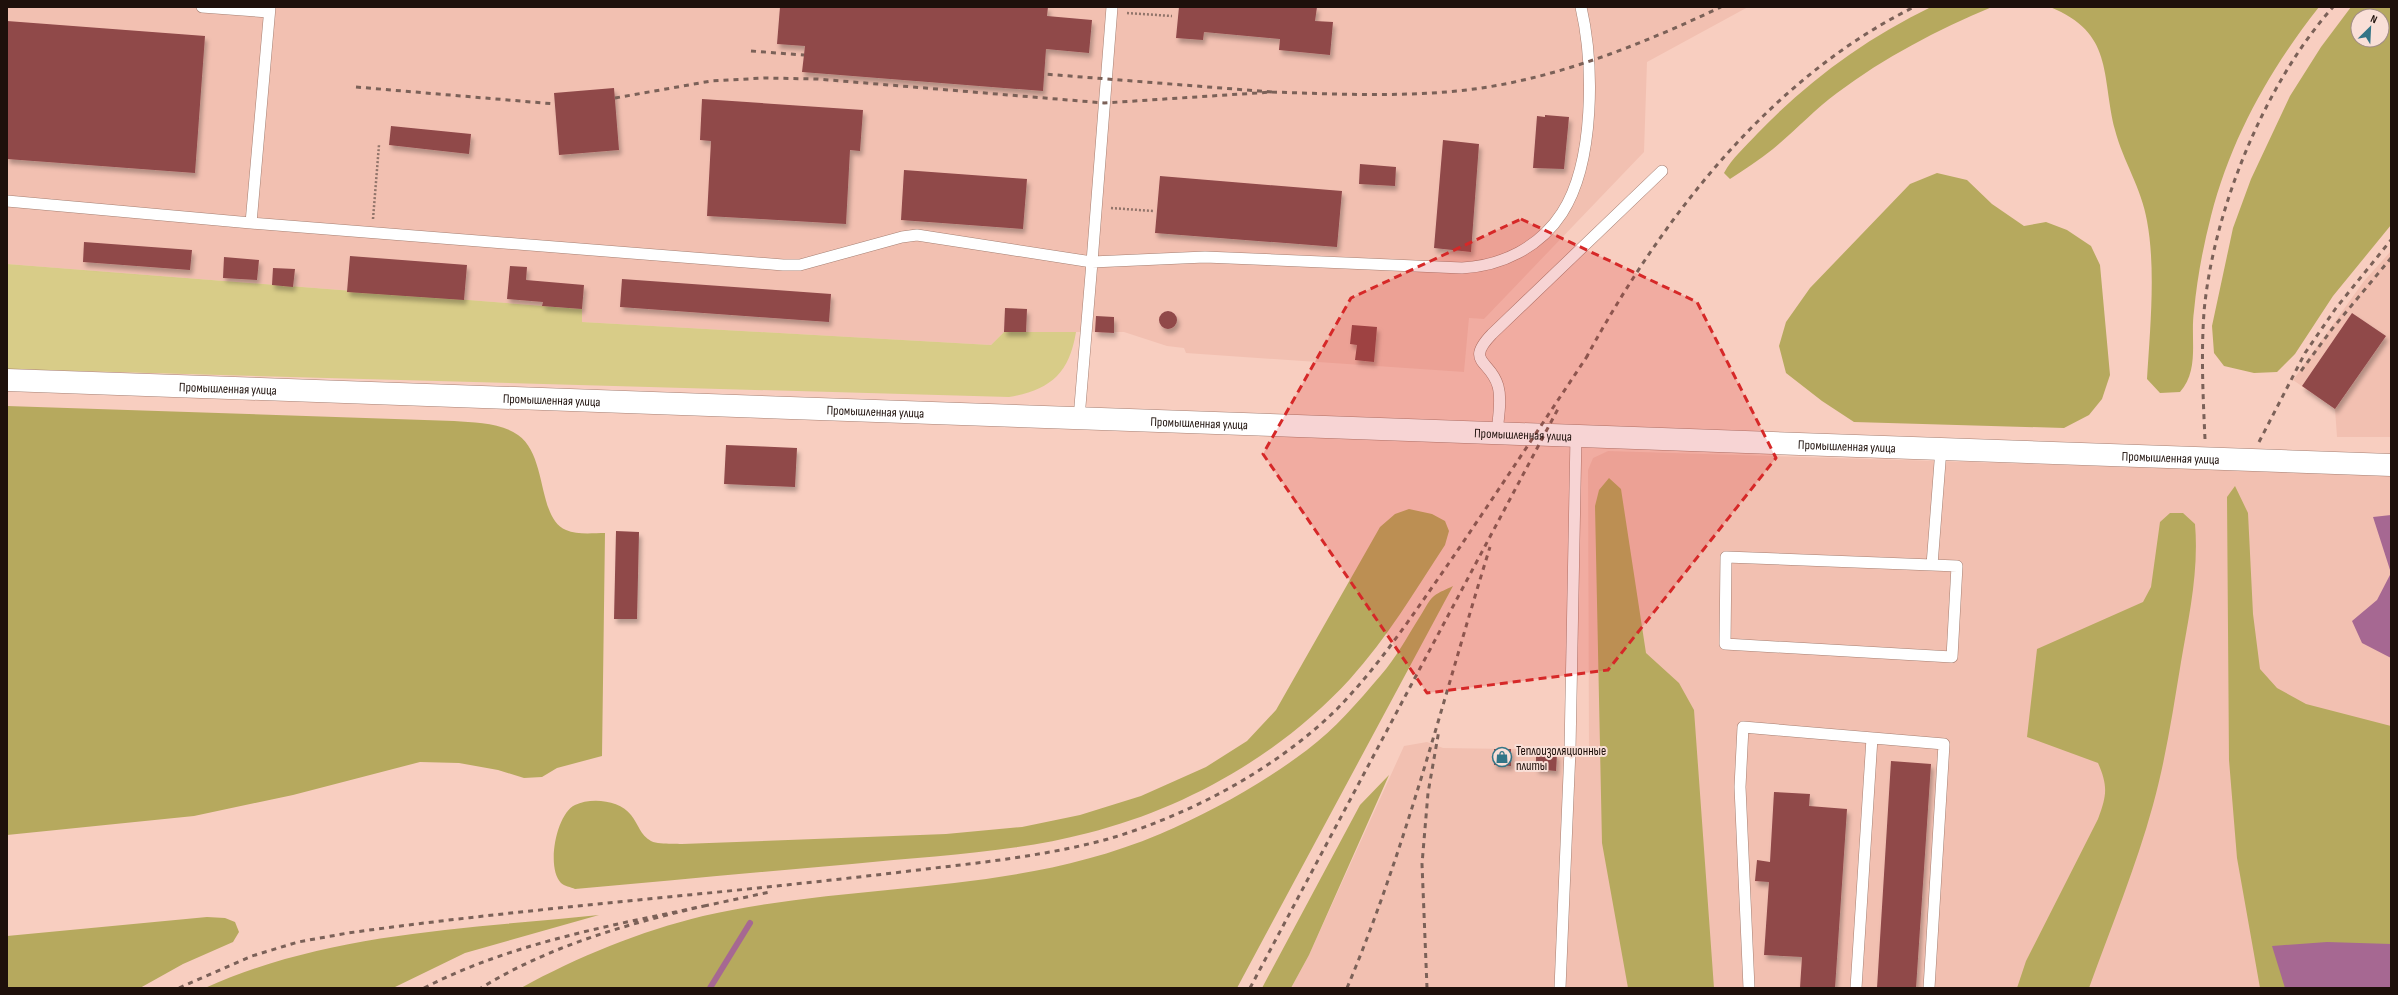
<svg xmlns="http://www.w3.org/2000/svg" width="2398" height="995" font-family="'Sofia Sans Condensed',sans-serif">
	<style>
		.built { fill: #f2c0b1 }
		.green { fill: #d8cc88 }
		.forest { fill: #b6a95e; fill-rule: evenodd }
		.water { fill: #a66892 }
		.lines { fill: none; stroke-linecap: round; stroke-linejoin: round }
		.stream { stroke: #a66892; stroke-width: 6 }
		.building { fill: #90484a; filter: url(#shadow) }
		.lane-casing { stroke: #a57f72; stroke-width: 12 }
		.street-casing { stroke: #a57f72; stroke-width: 23 }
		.path { stroke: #91746a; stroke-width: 2.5; stroke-dasharray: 2 2; stroke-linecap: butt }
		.lane { stroke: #fff; stroke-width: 11 }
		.street { stroke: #fff; stroke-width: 22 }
		.rail { stroke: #7b6158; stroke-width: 3; stroke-dasharray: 5 5; stroke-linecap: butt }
		.marked { fill: #d62828; fill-opacity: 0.2; stroke: #d62828; stroke-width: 3; stroke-dasharray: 8 5; stroke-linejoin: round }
		.labels { text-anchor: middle; stroke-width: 4; stroke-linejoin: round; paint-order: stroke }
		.street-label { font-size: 13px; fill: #1e100b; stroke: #f9dfd7 }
		.poi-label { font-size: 13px; fill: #1e100b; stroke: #f9dfd7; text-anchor: start }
	</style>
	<defs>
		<filter id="shadow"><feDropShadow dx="2.5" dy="4.5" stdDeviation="2" flood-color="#0004"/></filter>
	</defs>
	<rect width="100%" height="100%" fill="#f8cec0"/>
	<path class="built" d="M 7,7 L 1748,7 L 1647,62 L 1644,152 L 1484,319 L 1469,318 L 1464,372 L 1186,353 L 1184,348 L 1167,346 L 1124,332 L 1004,332 L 991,345 L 582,322 L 582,309 L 7,264 Z
		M 2391,251 L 2391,437 L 2337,437 L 2335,409 L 2293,380 L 2364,281 Z
		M 1608,451 L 2391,475 L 2391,988 L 1291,988 L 1309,955 L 1404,746 L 1427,742 L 1443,748 L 1589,750 L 1588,470 L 1593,458 Z"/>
	<path class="green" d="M 7,264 L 582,309 L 582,322 L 991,345 L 1004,332 L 1076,332 C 1069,375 1049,390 1009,397 L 7,369 Z"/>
	<path class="forest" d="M 1931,7 L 1992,7 C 1937,30 1885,57 1837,93 C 1814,110 1795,131 1773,149 C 1759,160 1745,169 1730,179 L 1724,173 C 1732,158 1746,146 1757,134 C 1808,81 1865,39 1931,7 Z
		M 2050,7 L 2319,7 C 2270,69 2231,138 2211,216 C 2203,247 2197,279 2194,311 C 2190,339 2200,369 2180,392 L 2160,393 L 2147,379 C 2150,330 2156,269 2147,221 C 2142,189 2123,161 2115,130 C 2101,74 2114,33 2050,7 Z
		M 2351,7 L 2391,7 L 2391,225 L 2333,296 L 2295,354 L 2277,372 L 2254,373 L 2224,366 L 2214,353 L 2212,326 L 2233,228 L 2251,179 L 2290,96 L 2321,47 ZM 2358,16 L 2382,16 L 2382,40 L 2358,40 Z
		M 1937,173 L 1967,180 L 1992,204 L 2024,226 L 2046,222 L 2067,230 L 2091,246 L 2100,265 L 2110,375 L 2102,399 L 2089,415 L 2064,428 L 1854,422 L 1822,401 L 1786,373 L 1779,346 L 1786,322 L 1810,288 L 1910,184 Z
		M 7,406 L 454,421 C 475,423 500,422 518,435 C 548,456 537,518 566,530 C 577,535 593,533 605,533 L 602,756 L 557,768 L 542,777 L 524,778 L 498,770 L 459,763 L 420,762 L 293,795 L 194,816 L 7,835 Z
		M 1609,478 L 1621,489 L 1646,653 L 1679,683 L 1694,710 L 1714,988 L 1628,988 L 1602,843 L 1595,506 L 1599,490 Z
		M 2235,486 L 2248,513 L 2253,614 L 2260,669 L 2277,688 L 2306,704 L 2391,726 L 2391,988 L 2260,988 L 2237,858 L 2229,760 L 2227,497 Z
		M 1409,509 L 1432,514 L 1445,521 L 1449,531 L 1445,545 C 1415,591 1387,638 1350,679 C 1281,754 1187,808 1088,833 C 1012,853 931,856 852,864 C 760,872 667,881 575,889 C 571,887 564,886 561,883 C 546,868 556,814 575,805 C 591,797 620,800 631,815 C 639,825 640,835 651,841 C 659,845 673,843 682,844 L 946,834 L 1022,827 L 1080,815 L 1141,796 L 1206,767 L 1247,741 L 1276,710 L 1380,527 L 1395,514 Z
		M 2170,513 L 2183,513 L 2195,524 C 2199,571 2189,616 2181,662 C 2173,710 2166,758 2153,805 C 2136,867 2111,927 2089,988 L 2017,988 L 2026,961 L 2098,819 C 2107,795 2108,786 2098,763 L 2027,737 L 2037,649 L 2143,602 L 2151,587 L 2160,522 Z
		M 1453,586 L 1237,988 L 521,988 C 577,957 641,931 703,916 C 856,881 1011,897 1160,834 C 1211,812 1262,784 1307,750 C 1335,729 1358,702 1381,675 C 1396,658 1407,637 1419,618 C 1424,611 1428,601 1434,596 C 1439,592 1447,589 1453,586 Z
		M 1389,775 L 1309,955 L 1291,988 L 1262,988 L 1360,805 Z
		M 599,915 L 465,953 L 393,988 L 205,988 C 329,932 466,929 599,915 Z
		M 207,917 L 225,918 L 235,922 L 239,932 L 233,942 L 183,964 L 140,988 L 7,988 L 7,936 Z"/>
	<path class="water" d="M 2391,515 L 2391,658 L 2362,643 L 2352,621 L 2377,600 L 2391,573 L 2373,517 Z
		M 2327,942 L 2391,944 L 2391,988 L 2285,988 L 2272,946 Z"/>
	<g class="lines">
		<path class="stream" d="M 710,988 L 750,923"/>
	</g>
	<path class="building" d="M 780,7 L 1048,7 L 1047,16 L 1092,20 L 1089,53 L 1046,49 L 1043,91 L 802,72 L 805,46 L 777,44 Z
		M 1179,7 L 1317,7 L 1315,21 L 1333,22 L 1330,55 L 1279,50 L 1280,39 L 1204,32 L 1203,40 L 1176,38 Z
		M 7,21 L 205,36 L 195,173 L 7,159 Z
		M 614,88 L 619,150 L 559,155 L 554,93 Z
		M 702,99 L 863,110 L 860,151 L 850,150 L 846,224 L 707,216 L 711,141 L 700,140 Z
		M 1545,115 L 1569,117 L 1564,169 L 1533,168 L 1537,116 L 1545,117 Z
		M 391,126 L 471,134 L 469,154 L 389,145 Z
		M 1443,140 L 1479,144 L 1471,252 L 1434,248 Z
		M 1360,164 L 1396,167 L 1395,186 L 1359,184 Z
		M 904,170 L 1027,179 L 1023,229 L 901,220 Z
		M 1160,176 L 1342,191 L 1337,247 L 1155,233 Z
		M 84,242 L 192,250 L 190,270 L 83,262 Z
		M 350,256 L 467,265 L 464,300 L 347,292 Z
		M 224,257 L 259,260 L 257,280 L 223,278 Z
		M 510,266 L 527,267 L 526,280 L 584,285 L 582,309 L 542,306 L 543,302 L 507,299 Z
		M 273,268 L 295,269 L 293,287 L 272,285 Z
		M 622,279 L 831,294 L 829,322 L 620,307 Z
		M 1005,308 L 1027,309 L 1026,332 L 1004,332 Z
		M1159 320a9 9 0 1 1 18 0a9 9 0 1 1-18 0Z
		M 2352,313 L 2386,336 L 2335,409 L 2302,386 Z
		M 1096,316 L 1114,317 L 1114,333 L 1095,332 Z
		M 1352,325 L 1377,327 L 1374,362 L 1355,360 L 1357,345 L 1350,344 Z
		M 726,445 L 797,448 L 795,487 L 724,484 Z
		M 616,531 L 639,532 L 637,619 L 614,619 Z
		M 1494,749 L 1511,749 L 1511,766 L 1494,765 Z
		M 1536,753 L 1557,754 L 1556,771 L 1536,769 Z
		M 1891,761 L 1931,764 L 1916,988 L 1877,988 Z
		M 1774,792 L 1810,794 L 1809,806 L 1847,809 L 1835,988 L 1800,988 L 1802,957 L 1764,955 L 1769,882 L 1755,881 L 1757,860 L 1770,862 Z"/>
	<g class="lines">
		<defs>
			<path id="lane" d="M 202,7 L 269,12
				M 7,201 L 251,223 L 270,7
				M 251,223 L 783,265 L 800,265 L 902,237 L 917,235 L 1092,262 L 1112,7
				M 1079,418 L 1092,262 L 1205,257 L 1462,268 C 1502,266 1540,247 1562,213 C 1595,162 1594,64 1581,7
				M 1497,433 C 1498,419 1502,400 1498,386 C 1491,360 1464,363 1492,334 L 1662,171
				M 1932,565 L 1726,557 L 1725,644 L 1952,657 L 1957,566 L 1932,565 L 1941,449
				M 1560,988 L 1570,750 L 1576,436
				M 1749,988 L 1740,787 L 1743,727 L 1944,744 L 1929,988
				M 1856,988 L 1872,738"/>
			<g id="street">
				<path id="s1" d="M 7,380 L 2391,465"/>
			</g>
		</defs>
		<use href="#lane" class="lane-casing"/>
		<use href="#street" class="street-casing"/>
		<path class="path" d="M 1127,13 L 1172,16
			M 1111,208 L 1153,211
			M 373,219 L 379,145"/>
		<use href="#lane" class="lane"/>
		<use href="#street" class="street"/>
		<path class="rail" d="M 751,51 L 804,55
			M 356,87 L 555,104
			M 1272,92 C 1334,94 1395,97 1457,91 C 1549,82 1638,46 1721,7
			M 615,98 L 711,81 L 764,78 L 817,79 L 1104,103 L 1272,92 L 1044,74
			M 1586,358 C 1662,218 1769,79 1914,7
			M 2301,371 L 2332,329 L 2391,258
			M 2205,439 C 2203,397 2201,354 2204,312 C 2213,211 2265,83 2333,7
			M 2259,442 L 2305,353 L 2336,308 L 2391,240
			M 704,906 L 770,892
			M 179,988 L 252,956 L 298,942 L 348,933 C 484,914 621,902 758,888 C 814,882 870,876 926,869 C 987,862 1049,855 1108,839 C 1190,815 1276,769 1337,709 C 1380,665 1414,613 1449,563 C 1496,494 1542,424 1588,355
			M 424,988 C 512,943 608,926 704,906 C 627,924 549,946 481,988
			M 1250,988 L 1559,407
			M 1347,988 C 1407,846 1444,695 1490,547
			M 1427,988 L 1422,864 L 1428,793 L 1439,730"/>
	</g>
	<path class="marked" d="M 1521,219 L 1697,302 L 1776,458 L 1608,670 L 1427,693 L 1263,454 L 1351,298 Z"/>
	<defs>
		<symbol id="shop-ring" viewBox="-11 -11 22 22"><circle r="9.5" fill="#f9dfd7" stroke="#337587" stroke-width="1.5"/><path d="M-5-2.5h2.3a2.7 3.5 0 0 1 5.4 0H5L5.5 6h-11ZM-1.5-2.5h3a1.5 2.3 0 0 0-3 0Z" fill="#337587"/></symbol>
	</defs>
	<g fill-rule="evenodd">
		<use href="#shop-ring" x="1491" y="746" width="22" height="22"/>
	</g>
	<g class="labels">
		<g class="street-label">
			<text dy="5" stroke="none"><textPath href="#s1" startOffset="221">Промышленная улица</textPath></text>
			<text dy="5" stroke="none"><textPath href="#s1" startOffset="545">Промышленная улица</textPath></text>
			<text dy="5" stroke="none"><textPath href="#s1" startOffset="869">Промышленная улица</textPath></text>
			<text dy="5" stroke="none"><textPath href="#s1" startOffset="1193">Промышленная улица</textPath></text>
			<text dy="5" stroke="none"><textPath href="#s1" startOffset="1517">Промышленная улица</textPath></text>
			<text dy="5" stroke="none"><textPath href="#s1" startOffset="1841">Промышленная улица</textPath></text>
			<text dy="5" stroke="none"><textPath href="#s1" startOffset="2165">Промышленная улица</textPath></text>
		</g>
		<g class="poi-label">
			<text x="1516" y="755">Теплоизоляционные<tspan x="1516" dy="15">плиты</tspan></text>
		</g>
	</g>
	<rect width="2398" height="995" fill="none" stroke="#1e100b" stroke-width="16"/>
	<g transform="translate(2370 28) rotate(24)"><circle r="19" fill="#f9dfd7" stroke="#a18c85"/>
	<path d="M0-3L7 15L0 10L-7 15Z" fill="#337587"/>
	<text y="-6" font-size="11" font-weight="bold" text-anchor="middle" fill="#1e100b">N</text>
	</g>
</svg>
